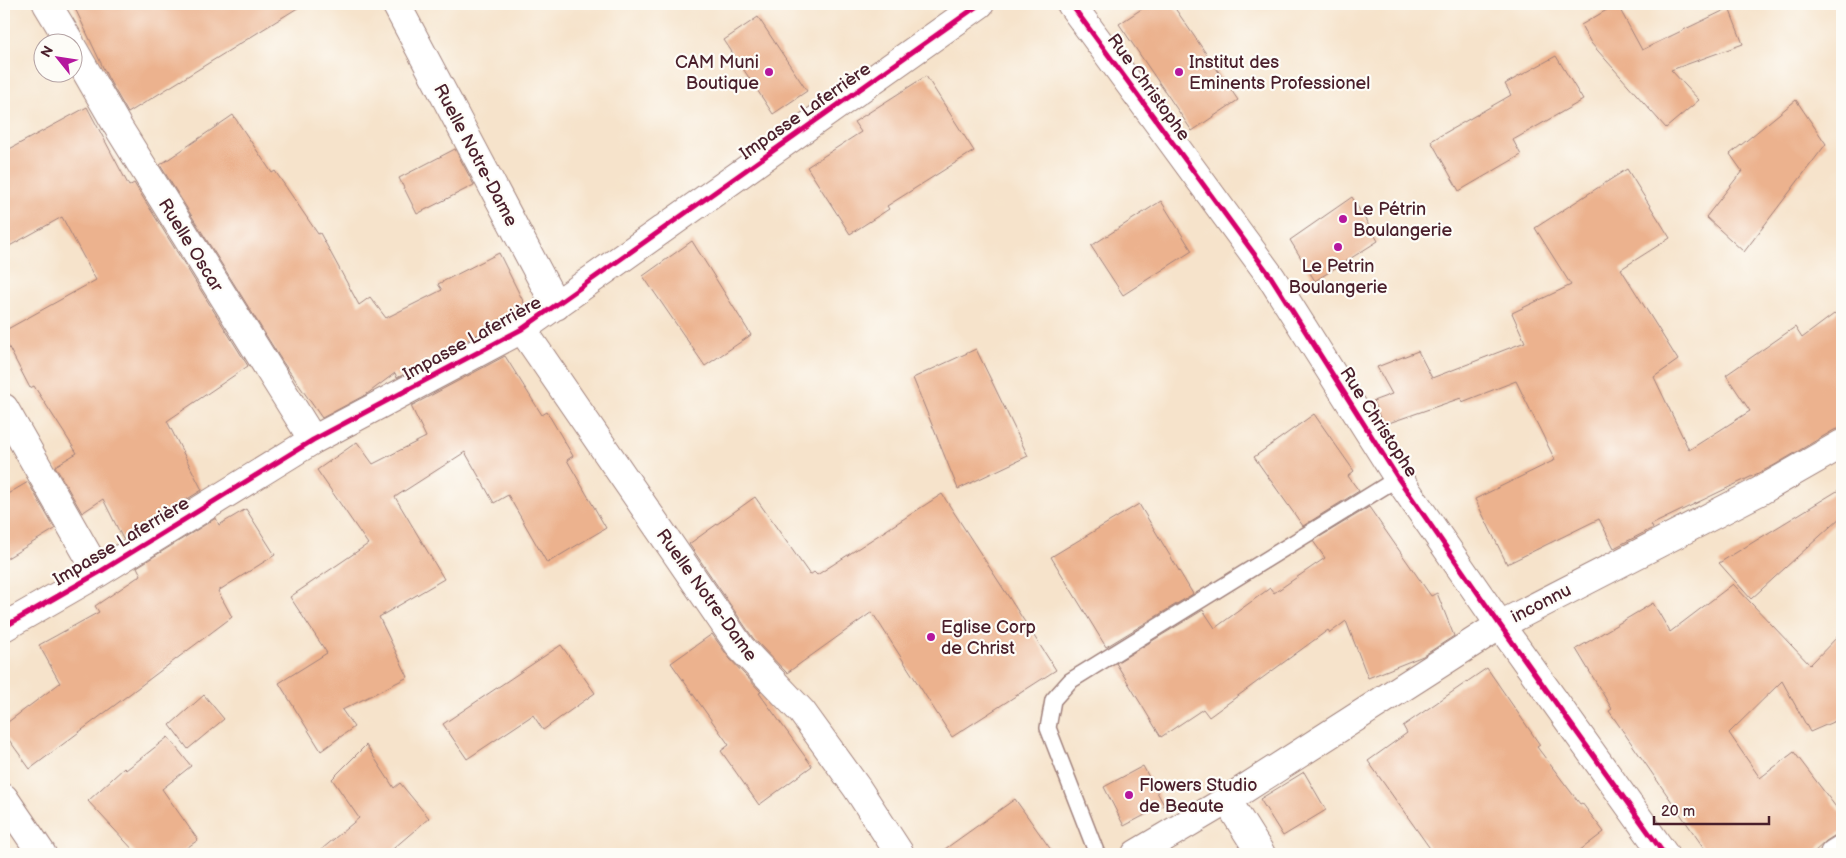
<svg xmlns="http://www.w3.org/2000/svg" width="1846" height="858" font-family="'Balsamiq Sans',sans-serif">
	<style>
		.building { fill: #ecb28e }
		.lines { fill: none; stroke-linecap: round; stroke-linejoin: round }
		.service-casing { stroke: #a0817b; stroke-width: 18 }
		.minor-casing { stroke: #a0817b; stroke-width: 30 }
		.service { stroke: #fff; stroke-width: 15 }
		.minor { stroke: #fff; stroke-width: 28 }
		.cycleway-casing { stroke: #fdfcf7; stroke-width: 8 }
		.cycleway { stroke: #d6006c; stroke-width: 5 }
		.poi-dot { fill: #b5179e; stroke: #fdfcf7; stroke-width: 2 }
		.labels { text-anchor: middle; stroke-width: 4.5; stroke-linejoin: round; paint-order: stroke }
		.poi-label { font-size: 18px; fill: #4a1f2b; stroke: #fdfcf7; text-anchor: start }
		.street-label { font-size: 18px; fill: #4a1f2b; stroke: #fdfcf7 }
	</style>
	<rect width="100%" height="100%" fill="#fdfcf7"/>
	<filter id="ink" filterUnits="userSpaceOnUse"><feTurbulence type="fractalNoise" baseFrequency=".02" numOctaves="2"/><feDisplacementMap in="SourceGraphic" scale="10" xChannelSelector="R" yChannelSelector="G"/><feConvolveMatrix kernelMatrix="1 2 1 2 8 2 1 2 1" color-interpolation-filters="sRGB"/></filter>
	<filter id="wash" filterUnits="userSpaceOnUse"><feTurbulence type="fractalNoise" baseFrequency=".0096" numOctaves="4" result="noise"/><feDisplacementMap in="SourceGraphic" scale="20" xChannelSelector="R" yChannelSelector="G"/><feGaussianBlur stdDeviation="1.12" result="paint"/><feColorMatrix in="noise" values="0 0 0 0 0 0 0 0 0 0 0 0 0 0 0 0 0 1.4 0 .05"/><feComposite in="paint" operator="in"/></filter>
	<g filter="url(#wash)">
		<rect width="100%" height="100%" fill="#f6e3cb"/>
		<g id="blocks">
			<path class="building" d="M 73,4 L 304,4 L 128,113 L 108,78 Z
				M 1149,4 L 1172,4 L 1238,100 L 1192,131 L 1119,24 Z
				M 1617,4 L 1642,50 L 1729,8 L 1743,44 L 1671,70 L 1699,100 L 1666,128 L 1591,43 L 1581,25 Z
				M 758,17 L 807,91 L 773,114 L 724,40 Z
				M 1556,56 L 1583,100 L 1513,140 L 1521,155 L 1459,191 L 1431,141 L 1511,95 L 1505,84 Z
				M 926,76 L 974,151 L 887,206 L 889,209 L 850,234 L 807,167 L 861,132 L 854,122 Z
				M 1796,100 L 1826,144 L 1744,252 L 1706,217 L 1742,171 L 1730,154 Z
				M 87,107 L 129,186 L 134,183 L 248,366 L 167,421 L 202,490 L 123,539 L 103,499 L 82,513 L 55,466 L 77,453 L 34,386 L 30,388 L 4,338 L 4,331 L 96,280 L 62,217 L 4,249 L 4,152 Z
				M 233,115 L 272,173 L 275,171 L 318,234 L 320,233 L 359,305 L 370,297 L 386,318 L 442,290 L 438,284 L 499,253 L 526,307 L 487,327 L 488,329 L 397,378 L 395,373 L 367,394 L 322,418 L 282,361 L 160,165 Z
				M 455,149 L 474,185 L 417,214 L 399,178 Z
				M 1627,169 L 1670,238 L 1621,269 L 1678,360 L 1654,377 L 1689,450 L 1750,411 L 1726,375 L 1795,327 L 1802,338 L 1842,308 L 1842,428 L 1834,430 L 1773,466 L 1651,525 L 1653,528 L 1614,548 L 1599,519 L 1507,564 L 1475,499 L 1555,460 L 1516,381 L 1462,402 L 1461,398 L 1383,425 L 1373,401 L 1392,394 L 1377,367 L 1418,351 L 1432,378 L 1525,342 L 1512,313 L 1571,285 L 1535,228 Z
				M 1352,197 L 1378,241 L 1315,281 L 1290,240 Z
				M 1161,201 L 1192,251 L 1123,295 L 1091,246 Z
				M 692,241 L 751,335 L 705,366 L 643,276 Z
				M 976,349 L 1028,456 L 958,489 L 913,378 Z
				M 505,356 L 542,415 L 547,412 L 573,456 L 567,460 L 606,528 L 547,563 L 508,495 L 494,503 L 465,452 L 395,497 L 444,579 L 379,617 L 408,677 L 342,710 L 354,727 L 321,751 L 279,683 L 327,653 L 290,597 L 368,544 L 317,470 L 357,442 L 373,464 L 426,437 L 411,406 Z
				M 1314,414 L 1354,471 L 1348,476 L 1359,491 L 1303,526 L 1254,457 Z
				M 28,482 L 55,529 L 4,560 L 4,496 Z
				M 1842,488 L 1842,516 L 1751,599 L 1719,563 Z
				M 942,494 L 1056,670 L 952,737 L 872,612 L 787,673 L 753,638 L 689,544 L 755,497 L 810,575 L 814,572 L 817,575 Z
				M 1139,504 L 1193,594 L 1106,647 L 1051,557 Z
				M 1369,507 L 1431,596 L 1437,593 L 1454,636 L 1423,656 L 1368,678 L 1346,621 L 1330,633 L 1328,630 L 1209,717 L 1203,709 L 1161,737 L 1116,663 L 1203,610 L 1215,628 L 1270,588 L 1274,593 L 1325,558 L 1313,541 Z
				M 246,509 L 275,555 L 218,591 L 232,617 L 30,769 L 4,733 L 4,725 L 60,683 L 39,645 L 99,612 L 95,606 L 141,575 L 137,567 L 216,518 L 219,525 Z
				M 1733,584 L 1810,665 L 1842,632 L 1842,718 L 1810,732 L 1782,681 L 1729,733 L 1760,778 L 1794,752 L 1842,815 L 1842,831 L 1826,841 L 1812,854 L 1708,854 L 1609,711 L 1612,709 L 1576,649 L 1653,603 L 1670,632 Z
				M 712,634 L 730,659 L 761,692 L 759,693 L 812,766 L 759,805 L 721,751 L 729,745 L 671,663 Z
				M 561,645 L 595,693 L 543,730 L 533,715 L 467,759 L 443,724 Z
				M 1487,668 L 1540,745 L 1537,747 L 1580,804 L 1582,803 L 1604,832 L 1575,854 L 1434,854 L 1368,761 L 1407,733 L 1403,726 Z
				M 204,695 L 224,719 L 188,749 L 170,725 Z
				M 168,737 L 191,766 L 162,789 L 198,840 L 178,854 L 137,854 L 88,801 L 124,768 L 126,770 Z
				M 366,745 L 394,788 L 400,783 L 429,818 L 387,854 L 316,854 L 359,818 L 332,779 Z
				M 1143,766 L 1164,805 L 1124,826 L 1104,787 Z
				M 1304,772 L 1326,810 L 1283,836 L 1260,799 Z
				M 1015,799 L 1054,854 L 938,854 Z"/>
		</g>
	</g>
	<g filter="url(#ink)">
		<use href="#blocks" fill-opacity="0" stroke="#a0817b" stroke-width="1"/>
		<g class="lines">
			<defs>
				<path id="service" d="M 1097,854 L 1048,728 L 1053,700 L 1070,681 L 1398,478"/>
				<path id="minor" d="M 47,4 L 70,42
					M 396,4 L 556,306
					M 1071,4 L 1271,277 L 1398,478 L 1500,625 L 1664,854
					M 72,47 L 118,127 L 313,440
					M 522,329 L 741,648 L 802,712 L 857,788 L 900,854
					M 4,408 L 98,573
					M 4,627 L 98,573 L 313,440 L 522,329 L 980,4
					M 4,798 L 42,854
					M 1227,800 L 1261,854
					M 1136,854 L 1227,800 L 1500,625 L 1760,491 L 1842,444
					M 1834,854 L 1842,849"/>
			</defs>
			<use href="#service" class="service-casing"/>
			<use href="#minor" class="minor-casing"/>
			<use href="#service" class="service"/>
			<use href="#minor" class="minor"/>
			<defs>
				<path id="cycleway" d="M 1071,4 L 1271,277 L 1398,478 L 1500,625 L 1664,854
					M 4,627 L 98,573 L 313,440 L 522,329 L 980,4"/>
			</defs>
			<use href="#cycleway" class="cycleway-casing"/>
			<use href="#cycleway" class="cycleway"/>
		</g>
	</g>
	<g class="poi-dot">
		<circle cx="769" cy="72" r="5"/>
		<circle cx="1179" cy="72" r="5"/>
		<circle cx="1343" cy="219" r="5"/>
		<circle cx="1338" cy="247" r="5"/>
		<circle cx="931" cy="637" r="5"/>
		<circle cx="1129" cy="795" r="5"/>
	</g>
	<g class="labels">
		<g class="poi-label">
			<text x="759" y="68" text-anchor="end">CAM Muni<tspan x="759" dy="21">Boutique</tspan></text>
			<text x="1189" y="68">Institut des<tspan x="1189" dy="21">Eminents Professionel</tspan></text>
			<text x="1353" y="215">Le Pétrin<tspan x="1353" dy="21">Boulangerie</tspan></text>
			<text x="1338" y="272" text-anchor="middle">Le Petrin<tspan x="1338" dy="21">Boulangerie</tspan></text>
			<text x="941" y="633">Eglise Corp<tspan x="941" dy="21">de Christ</tspan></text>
			<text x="1139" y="791">Flowers Studio<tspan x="1139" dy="21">de Beaute</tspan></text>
		</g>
		<g class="street-label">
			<text transform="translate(1149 87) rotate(54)" y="6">Rue Christophe</text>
			<text transform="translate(805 111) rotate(-35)" y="6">Impasse Laferrière</text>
			<text transform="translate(476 155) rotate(62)" y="6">Ruelle Notre-Dame</text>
			<text transform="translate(191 245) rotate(58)" y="6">Ruelle Oscar</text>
			<text transform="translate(472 338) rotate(-29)" y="6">Impasse Laferrière</text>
			<text transform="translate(1379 422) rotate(57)" y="6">Rue Christophe</text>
			<text transform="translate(121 541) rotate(-31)" y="6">Impasse Laferrière</text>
			<text transform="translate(707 595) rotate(54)" y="6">Ruelle Notre-Dame</text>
			<text transform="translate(1541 603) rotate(-27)" y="6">inconnu</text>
		</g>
	</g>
	<rect width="1846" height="858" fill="none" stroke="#fdfcf7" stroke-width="20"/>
	<g transform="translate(58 58) rotate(300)"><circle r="24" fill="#fdfcf7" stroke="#b5a4a5"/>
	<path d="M0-4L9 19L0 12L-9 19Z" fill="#b5179e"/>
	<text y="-8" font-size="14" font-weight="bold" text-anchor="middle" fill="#4a1f2b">N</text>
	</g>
	<path d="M1654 816v8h115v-8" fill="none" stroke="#4a1f2b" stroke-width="2.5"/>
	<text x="1661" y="816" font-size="15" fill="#4a1f2b" stroke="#fdfcf7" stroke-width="4" paint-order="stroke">20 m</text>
</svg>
